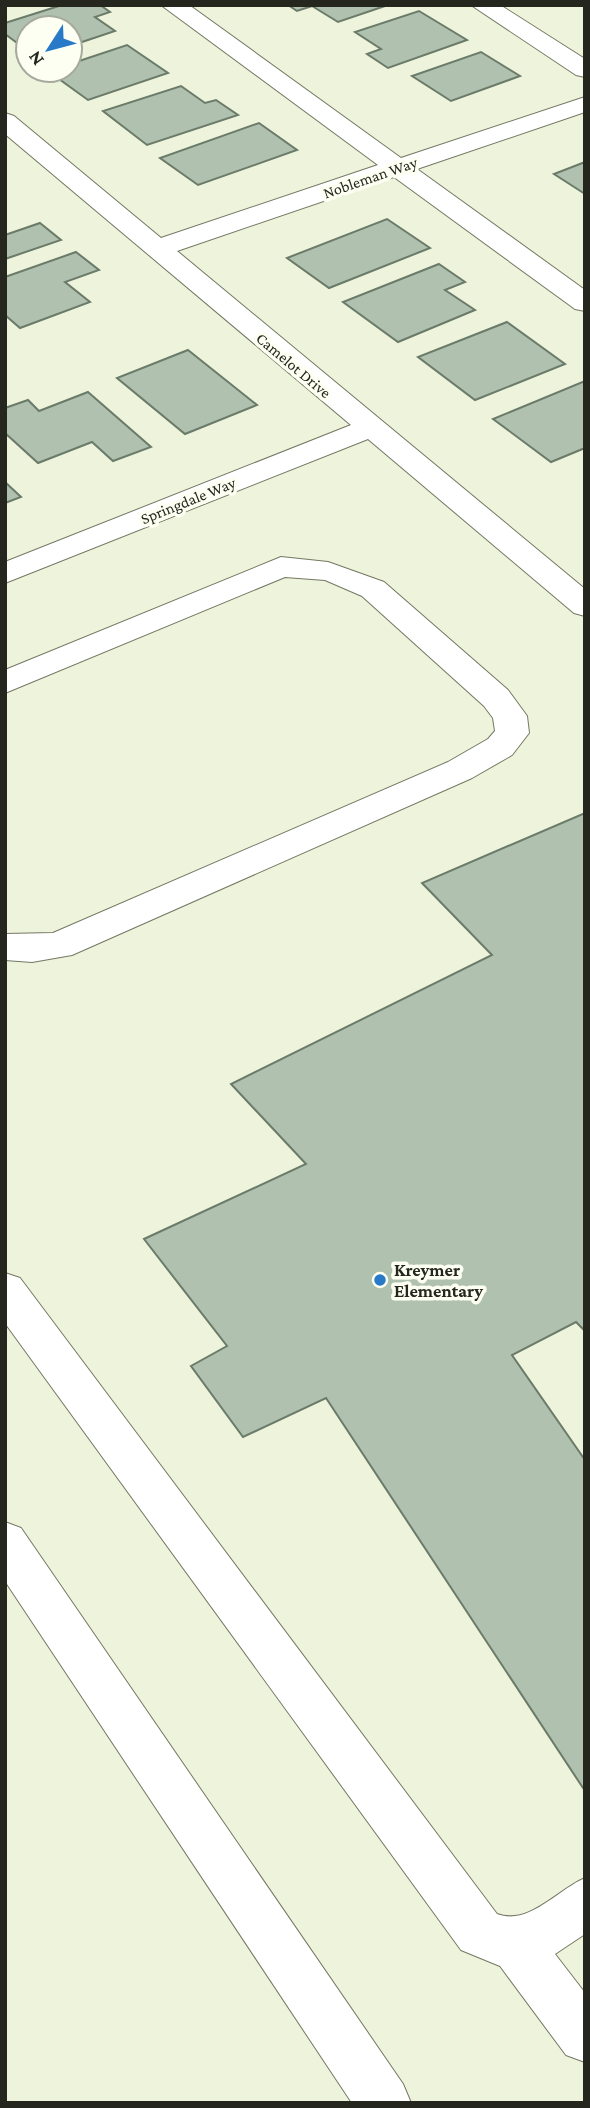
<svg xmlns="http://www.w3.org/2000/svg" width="590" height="2108" font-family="'Crimson Pro',serif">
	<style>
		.building { fill: #b0c1af; stroke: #6b7b6a; stroke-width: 2 }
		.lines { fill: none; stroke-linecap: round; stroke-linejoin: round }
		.minor-casing { stroke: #747863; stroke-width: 2 }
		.minor { fill: #fff; fill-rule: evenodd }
		.poi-dot { fill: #287ac9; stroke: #fcfff1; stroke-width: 2.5 }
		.labels { text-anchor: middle; stroke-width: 7; stroke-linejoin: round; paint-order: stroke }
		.far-street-label { font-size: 16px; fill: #25271e; stroke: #fcfff1 }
		.poi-label { font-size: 18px; font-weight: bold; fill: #25271e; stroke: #fcfff1; text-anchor: start }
	</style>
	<rect width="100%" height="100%" fill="#eef3db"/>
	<path class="building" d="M 62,5 L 100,5 L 110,12 L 95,17 L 115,31 L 70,46 L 70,28 L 28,28 L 28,51 L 5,34 L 5,23 Z
		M 288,5 L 388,5 L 338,22 L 312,6 L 297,11 Z
		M 419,11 L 467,40 L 388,68 L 367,54 L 381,49 L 355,32 Z
		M 127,45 L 168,73 L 88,100 L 48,71 L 70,70 L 70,64 Z
		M 481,52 L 520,76 L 451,101 L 412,76 Z
		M 181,86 L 205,103 L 216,100 L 238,115 L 147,145 L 103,111 Z
		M 259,123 L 297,150 L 198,185 L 160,158 Z
		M 585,162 L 585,194 L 554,174 Z
		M 387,219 L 430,248 L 329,288 L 287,258 Z
		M 40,223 L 61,240 L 5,259 L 5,235 Z
		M 76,252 L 99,270 L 65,282 L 90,302 L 20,328 L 5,315 L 5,277 Z
		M 439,264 L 465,282 L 445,290 L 475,310 L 398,342 L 343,302 Z
		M 507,322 L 565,364 L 475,400 L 418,357 Z
		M 188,350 L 257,405 L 185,434 L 117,378 Z
		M 585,381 L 585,448 L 551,462 L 493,419 Z
		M 88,392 L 151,447 L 113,461 L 92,442 L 38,463 L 5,433 L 5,408 L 28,400 L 39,411 Z
		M 5,482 L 21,497 L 5,503 Z
		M 585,813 L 585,1331 L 576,1322 L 512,1355 L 585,1460 L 585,1791 L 326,1398 L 243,1437 L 191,1366 L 227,1346 L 144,1239 L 306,1164 L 231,1084 L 492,955 L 422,883 Z"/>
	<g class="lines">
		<defs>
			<path id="minor" d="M 161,5 L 189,5 L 401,158 L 585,97 L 585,112 L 417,169 L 585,290 L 585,311 L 575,309 L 394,177 L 177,251 L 585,589 L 585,616 L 574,613 L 368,439 L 5,583 L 5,562 L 351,425 L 5,134 L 5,113 L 14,116 L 161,238 L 378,165 Z
				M 471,5 L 500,5 L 585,59 L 585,77 L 576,75 Z
				M 281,557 L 328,562 L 384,582 L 508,690 L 527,716 L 529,733 L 512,755 L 472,778 L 72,955 L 32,962 L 5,960 L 5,934 L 53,933 L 448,762 L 488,739 L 495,731 L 493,718 L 484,706 L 362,596 L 325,580 L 285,577 L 5,693 L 5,670 Z
				M 5,1273 L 20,1278 L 497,1914 C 529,1926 557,1890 585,1878 L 585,1934 L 555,1954 L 585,1993 L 585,2062 L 566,2055 L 500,1966 L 461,1950 L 5,1323 Z
				M 5,1522 L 21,1528 L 403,2084 L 411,2103 L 352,2103 L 5,1581 Z"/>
		</defs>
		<use href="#minor" class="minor-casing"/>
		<use href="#minor" class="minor"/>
	</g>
	<circle class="poi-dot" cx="380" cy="1280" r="7"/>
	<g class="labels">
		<g class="far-street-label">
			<text transform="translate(370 177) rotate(-19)" y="6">Nobleman Way</text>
			<text transform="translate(294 365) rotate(40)" y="6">Camelot Drive</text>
			<text transform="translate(188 500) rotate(-22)" y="6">Springdale Way</text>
		</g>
		<g class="poi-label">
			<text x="394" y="1276">Kreymer<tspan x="394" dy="21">Elementary</tspan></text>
		</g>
	</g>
	<rect width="590" height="2108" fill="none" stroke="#25271e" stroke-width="14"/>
	<g transform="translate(49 49) rotate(234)"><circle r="33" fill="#fcfff1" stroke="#a6a99d" stroke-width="2"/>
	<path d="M0-5L12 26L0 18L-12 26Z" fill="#287ac9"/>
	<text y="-10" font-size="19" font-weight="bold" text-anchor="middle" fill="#25271e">N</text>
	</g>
</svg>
